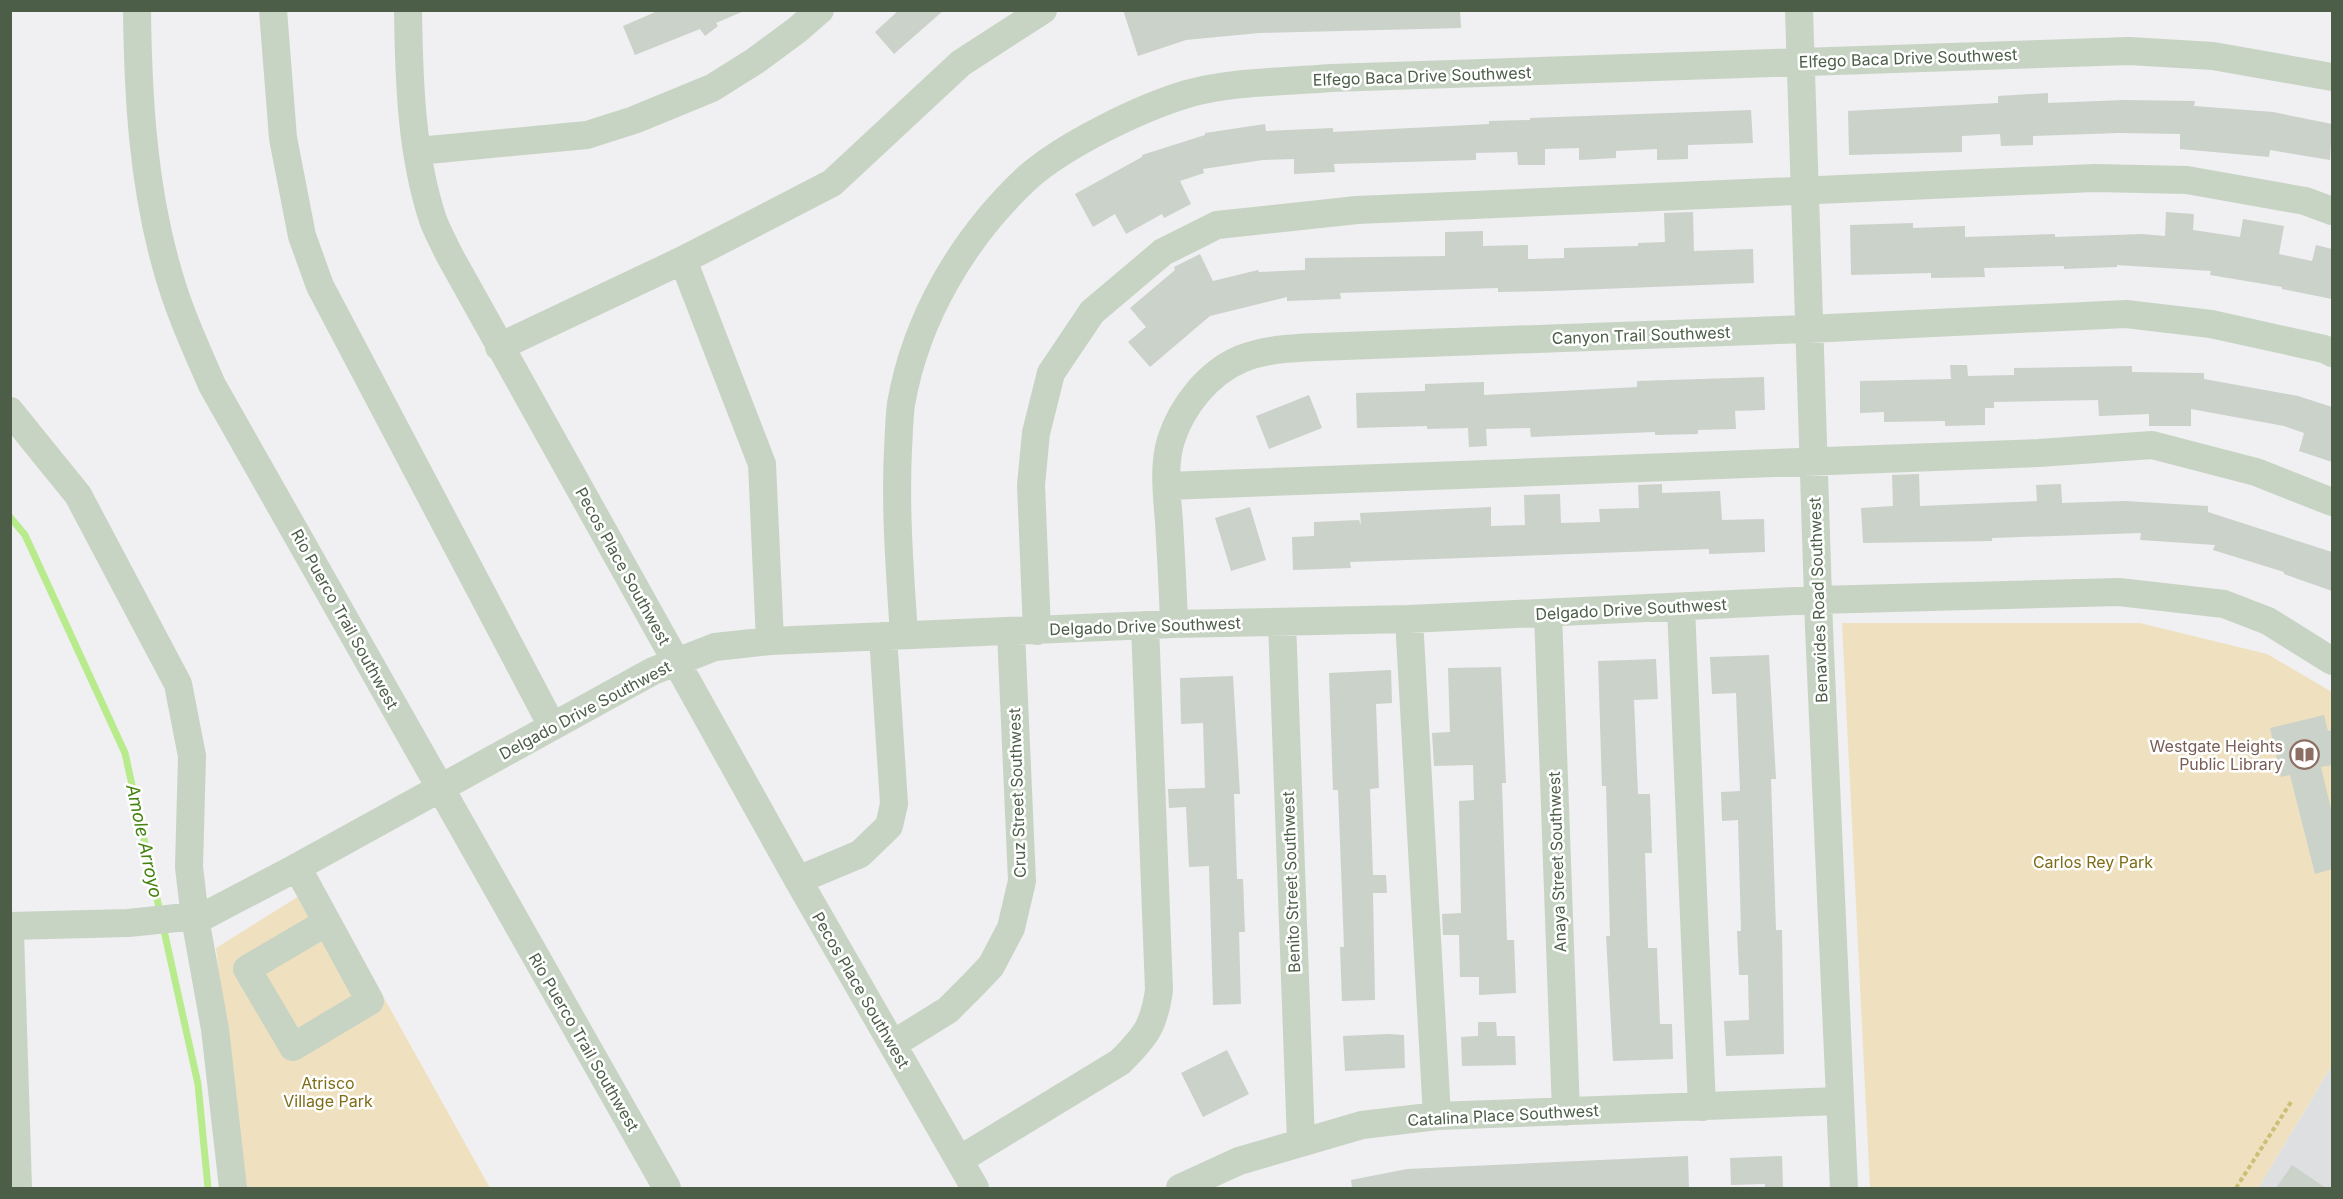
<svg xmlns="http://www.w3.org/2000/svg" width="2343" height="1199" font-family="Inter,sans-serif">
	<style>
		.education { fill: #dedfe0 }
		.green { fill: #efe1bf }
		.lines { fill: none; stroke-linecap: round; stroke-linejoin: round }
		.stream { stroke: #b8eb8c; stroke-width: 7 }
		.building { fill: #cad2ca }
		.path { stroke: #ccbf77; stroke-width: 4; stroke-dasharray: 4.5 3; stroke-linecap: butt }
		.minor { stroke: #c7d4c3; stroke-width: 28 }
		.labels { text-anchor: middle; stroke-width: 5; stroke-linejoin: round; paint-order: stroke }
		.street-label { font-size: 16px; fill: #4c5d48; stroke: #fff }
		.education-label { font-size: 16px; fill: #785e54; stroke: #fff; text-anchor: end }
		.park-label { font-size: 16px; fill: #7e6d18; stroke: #fff }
		.water-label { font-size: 18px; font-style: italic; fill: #44830f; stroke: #fff }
	</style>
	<rect width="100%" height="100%" fill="#f0eff2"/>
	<path class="education" d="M 2332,1065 L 2332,1188 L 2258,1188 L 2304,1112 Z"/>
	<path class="green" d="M 1842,623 L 2140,623 L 2267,654 L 2332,692 L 2332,1065 L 2258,1188 L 1870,1188 Z
		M 320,883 L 490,1188 L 243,1188 L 216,948 Z"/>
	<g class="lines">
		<path class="stream" d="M 10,517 L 25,535 L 125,753 L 160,912
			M 163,926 L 198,1084 L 208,1188"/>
	</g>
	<path class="building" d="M 660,10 L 744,10 L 744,11 L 716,23 L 718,26 L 705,36 L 700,29 L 635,55 L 623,26 Z
		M 899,10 L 944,10 L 894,54 L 875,32 Z
		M 1123,10 L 1460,10 L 1461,28 L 1259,33 L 1186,40 L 1138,56 Z
		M 2048,93 L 2048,103 L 2124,100 L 2195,101 L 2194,106 L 2273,112 L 2332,124 L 2330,160 L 2270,150 L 2269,157 L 2180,149 L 2180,134 L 2119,133 L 2033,136 L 2033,145 L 2001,146 L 2000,134 L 1962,136 L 1962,152 L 1849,155 L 1848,111 L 1998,103 L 1998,96 Z
		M 1751,110 L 1753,143 L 1688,145 L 1688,159 L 1657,160 L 1657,149 L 1616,151 L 1616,158 L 1579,160 L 1579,148 L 1545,149 L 1545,165 L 1518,165 L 1517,152 L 1476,153 L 1476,160 L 1334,164 L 1335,172 L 1294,174 L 1294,159 L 1263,160 L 1203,169 L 1204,173 L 1180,181 L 1191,204 L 1164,218 L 1162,214 L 1126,234 L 1115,214 L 1093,227 L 1075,194 L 1142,157 L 1142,155 L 1205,135 L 1205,133 L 1265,124 L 1266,131 L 1333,128 L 1333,132 L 1489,124 L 1489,121 L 1530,120 L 1530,118 Z
		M 1693,212 L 1694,251 L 1753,249 L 1754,283 L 1551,291 L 1498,292 L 1498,288 L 1340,293 L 1341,299 L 1287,301 L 1287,297 L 1210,316 L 1150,367 L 1128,342 L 1146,327 L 1130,308 L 1175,270 L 1174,267 L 1200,254 L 1213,281 L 1258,270 L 1259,272 L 1305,270 L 1305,258 L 1445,256 L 1445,232 L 1483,231 L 1483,246 L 1528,245 L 1528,259 L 1564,258 L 1564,248 L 1638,246 L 1638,243 L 1665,242 L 1664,213 Z
		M 2166,212 L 2194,214 L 2193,230 L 2240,237 L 2243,219 L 2284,226 L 2279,254 L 2312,261 L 2316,245 L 2332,249 L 2332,299 L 2282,289 L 2282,287 L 2210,275 L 2211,271 L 2117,265 L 2117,267 L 2064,269 L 2064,266 L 1984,268 L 1985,277 L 1931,278 L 1931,273 L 1851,275 L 1850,225 L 1913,223 L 1913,228 L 1965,226 L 1965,237 L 2055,234 L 2055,237 L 2142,234 L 2165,236 Z
		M 1950,365 L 1967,365 L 1968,376 L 2014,375 L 2014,368 L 2132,366 L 2132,372 L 2204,373 L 2204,379 L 2298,396 L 2332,407 L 2332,462 L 2299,451 L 2304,433 L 2284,426 L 2191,409 L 2191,426 L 2149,426 L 2149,414 L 2099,416 L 2098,400 L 1994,402 L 1994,408 L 1985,408 L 1985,425 L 1945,426 L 1945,421 L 1884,422 L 1884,412 L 1860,413 L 1860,381 L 1951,379 Z
		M 1764,377 L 1765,410 L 1735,411 L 1736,429 L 1698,430 L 1698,434 L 1655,435 L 1655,432 L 1531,437 L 1530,428 L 1486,429 L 1487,446 L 1469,447 L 1468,428 L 1427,429 L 1427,426 L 1357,428 L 1356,393 L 1425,391 L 1425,384 L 1484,382 L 1484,395 L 1637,387 L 1637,381 Z
		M 1309,395 L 1322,428 L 1269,449 L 1256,416 Z
		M 1919,474 L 1920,506 L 2037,501 L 2036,485 L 2061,484 L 2062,503 L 2125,501 L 2208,506 L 2208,512 L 2332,552 L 2332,591 L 2284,574 L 2284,572 L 2213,550 L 2215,545 L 2140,540 L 2141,533 L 1992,538 L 1992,541 L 1863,543 L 1861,508 L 1893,506 L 1892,475 Z
		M 1662,484 L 1662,493 L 1720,491 L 1722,520 L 1764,519 L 1765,552 L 1709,554 L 1709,549 L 1350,562 L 1351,568 L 1293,570 L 1292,537 L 1314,536 L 1314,522 L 1359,520 L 1361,525 L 1360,513 L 1491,507 L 1491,526 L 1525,525 L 1524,495 L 1560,494 L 1561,523 L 1600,522 L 1599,509 L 1639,508 L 1638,485 Z
		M 1250,507 L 1266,560 L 1231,571 L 1215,518 Z
		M 1769,655 L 1776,779 L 1771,779 L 1776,930 L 1782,930 L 1784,1054 L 1726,1056 L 1724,1021 L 1749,1020 L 1748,975 L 1739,975 L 1737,931 L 1741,931 L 1738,820 L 1722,821 L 1721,792 L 1740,791 L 1736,693 L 1712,694 L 1710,657 Z
		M 1656,659 L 1658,699 L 1634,700 L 1638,794 L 1650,794 L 1652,853 L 1645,853 L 1648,948 L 1657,948 L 1660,1024 L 1672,1024 L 1673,1059 L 1613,1061 L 1606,936 L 1610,936 L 1606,786 L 1602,786 L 1598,661 Z
		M 1501,667 L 1506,783 L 1502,783 L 1507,940 L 1514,940 L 1516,993 L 1479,995 L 1479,977 L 1460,977 L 1459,935 L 1443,935 L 1442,914 L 1461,913 L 1459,801 L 1474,800 L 1473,765 L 1434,766 L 1432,733 L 1450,732 L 1448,668 Z
		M 1391,670 L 1392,703 L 1376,704 L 1379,788 L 1370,789 L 1373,875 L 1386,875 L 1387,893 L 1373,893 L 1375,1000 L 1342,1001 L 1340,947 L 1344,947 L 1338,790 L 1333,790 L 1329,673 Z
		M 1233,676 L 1240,794 L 1234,794 L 1237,879 L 1243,879 L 1245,932 L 1239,932 L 1241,1004 L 1213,1005 L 1209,866 L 1189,867 L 1186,807 L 1169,808 L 1168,789 L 1205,788 L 1203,723 L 1181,724 L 1180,678 Z
		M 2324,715 L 2328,731 L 2332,730 L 2332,765 L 2321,767 L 2332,813 L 2332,869 L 2315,874 L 2290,775 L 2281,777 L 2270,728 Z
		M 1478,1022 L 1496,1022 L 1497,1036 L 1515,1036 L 1516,1065 L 1462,1066 L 1461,1037 L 1478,1036 Z
		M 1388,1034 L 1404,1035 L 1405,1068 L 1345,1071 L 1343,1036 Z
		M 1227,1050 L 1249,1094 L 1203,1117 L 1181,1073 Z
		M 1688,1156 L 1689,1188 L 1352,1188 L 1351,1180 L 1407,1169 Z
		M 1782,1156 L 1783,1188 L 1765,1188 L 1765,1184 L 1731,1185 L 1730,1158 Z
		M 2292,1165 L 2326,1188 L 2276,1188 Z"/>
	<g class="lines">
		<path class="path" d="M 2236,1188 L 2291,1102"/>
		<path class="minor" d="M 137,10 C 138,96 143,183 166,265 C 177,307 195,346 212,385 L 667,1188
			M 273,10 L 283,138 L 302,236 L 320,286 L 552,726
			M 408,10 C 409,81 411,153 433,220 C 438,233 445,246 451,258 L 798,880 L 975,1188
			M 1799,10 L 1819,628 L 1844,1188
			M 418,151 L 587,135 L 634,120 L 712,88 L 755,61 L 797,30 L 820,10
			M 683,260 L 762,464 L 770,641
			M 499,347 L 683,260 L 832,183 L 961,63 L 1043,10
			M 10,411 L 78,495 L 178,684 L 192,756 L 189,867 L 195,918 L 215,1029 L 233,1188
			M 1167,486 L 2039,453 L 2152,445 L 2256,472 L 2332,502
			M 1681,607 L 1702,1107
			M 1548,613 L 1566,1112
			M 1409,619 L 1437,1116
			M 1282,622 L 1301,1142
			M 1174,624 C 1173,590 1171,556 1169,522 C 1167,496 1163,465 1171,440 C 1182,406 1208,373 1241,359 C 1265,349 1293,348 1318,347 L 1808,329 L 2126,314 L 2211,324 L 2324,349 L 2332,353
			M 1037,631 L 1031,485 L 1036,433 L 1051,373 L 1092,312 L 1163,252 L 1217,225 L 1357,210 L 2094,178 L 2187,180 L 2305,201 L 2332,211
			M 904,635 C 900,573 895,511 898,449 C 899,434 899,419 901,404 C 916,318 963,238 1027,178 C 1064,145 1140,108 1187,94 C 1233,81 1284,82 1331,78 L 2129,51 L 2213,56 L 2332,77
			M 297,867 L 370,1001 L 293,1047 L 247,969 L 327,922
			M 798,880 L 860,854 L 889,826 L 894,804 L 883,636
			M 10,926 L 128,923 L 206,915 L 290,871 L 653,671 L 715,647 L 770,641 L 1174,624 L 1409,619 L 1818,600 L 2119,592 L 2224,604 L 2268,621 L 2332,661
			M 10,933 L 18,1188
			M 893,1044 L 948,1010 L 972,986 L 991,966 L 1011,928 L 1022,881 L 1011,632
			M 959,1160 L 1120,1062 C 1146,1036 1154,1026 1159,990 L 1145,625
			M 1180,1188 L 1239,1161 L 1362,1125 L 1437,1116 L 1838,1101"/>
	</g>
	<defs>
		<symbol id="library-ring" viewBox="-11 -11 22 22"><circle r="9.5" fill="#fff" stroke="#8d6e63" stroke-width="1.5"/><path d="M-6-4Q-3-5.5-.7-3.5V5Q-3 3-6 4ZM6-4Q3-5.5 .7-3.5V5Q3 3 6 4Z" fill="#8d6e63"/></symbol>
	</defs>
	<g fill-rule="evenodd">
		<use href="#library-ring" x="2288" y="738" width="33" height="33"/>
	</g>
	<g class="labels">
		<g class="street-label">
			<text transform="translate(1908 58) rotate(-2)" y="6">Elfego Baca Drive Southwest</text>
			<text transform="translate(1422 76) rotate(-2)" y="6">Elfego Baca Drive Southwest</text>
			<text transform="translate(1641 335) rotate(-2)" y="6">Canyon Trail Southwest</text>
			<text transform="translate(623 566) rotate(61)" y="6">Pecos Place Southwest</text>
			<text transform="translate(1818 600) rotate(-92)" y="6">Benavides Road Southwest</text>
			<text transform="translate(1631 609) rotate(-3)" y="6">Delgado Drive Southwest</text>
			<text transform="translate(345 619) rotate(61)" y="6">Rio Puerco Trail Southwest</text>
			<text transform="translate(1145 626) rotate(-2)" y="6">Delgado Drive Southwest</text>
			<text transform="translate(585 710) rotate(-28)" y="6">Delgado Drive Southwest</text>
			<text transform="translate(1017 793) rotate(-92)" y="6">Cruz Street Southwest</text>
			<text transform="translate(1557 862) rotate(-92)" y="6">Anaya Street Southwest</text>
			<text transform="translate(1291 882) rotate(-92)" y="6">Benito Street Southwest</text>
			<text transform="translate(861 990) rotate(60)" y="6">Pecos Place Southwest</text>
			<text transform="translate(584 1042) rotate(60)" y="6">Rio Puerco Trail Southwest</text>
			<text transform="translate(1503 1115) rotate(-3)" y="6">Catalina Place Southwest</text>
		</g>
		<g class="education-label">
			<text x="2283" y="752">Westgate Heights<tspan x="2283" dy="18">Public Library</tspan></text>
		</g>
		<g class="park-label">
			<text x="2093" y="868">Carlos Rey Park</text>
			<text x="328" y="1089">Atrisco<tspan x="328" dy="18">Village Park</tspan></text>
		</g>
		<g class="water-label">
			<text transform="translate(144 841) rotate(78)" y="6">Amole Arroyo</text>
		</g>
	</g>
	<rect width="2343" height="1199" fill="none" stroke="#4c5d48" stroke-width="24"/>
</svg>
